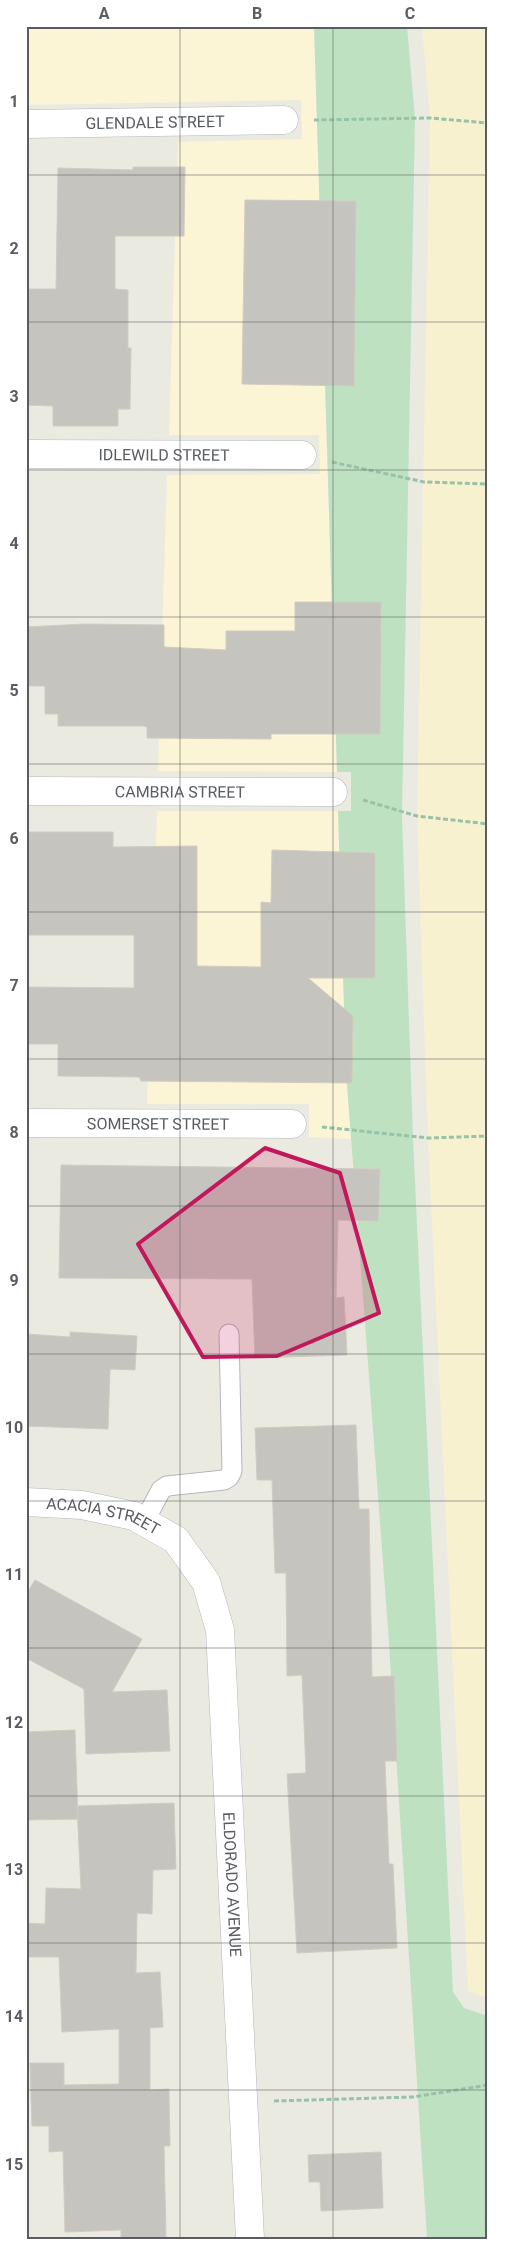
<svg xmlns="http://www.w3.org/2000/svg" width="514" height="2265" font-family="Roboto,sans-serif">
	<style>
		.commercial { fill: #fbf5d6 }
		.green { fill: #bee2c1 }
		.sand { fill: #f7f1d0 }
		.building { fill: #c6c4be; stroke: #d0ccc0 }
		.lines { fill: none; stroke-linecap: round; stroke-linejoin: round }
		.lane-casing { stroke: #b3b6bb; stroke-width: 21 }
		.street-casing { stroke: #b3b6bb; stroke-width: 29 }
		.path { stroke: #98c2a8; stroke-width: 3; stroke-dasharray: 5 2.5; stroke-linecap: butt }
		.lane { stroke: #fff; stroke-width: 19 }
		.street { stroke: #fff; stroke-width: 28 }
		.marked { fill: #c2185b; fill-opacity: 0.2; stroke: #c2185b; stroke-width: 4; stroke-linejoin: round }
		.grid { fill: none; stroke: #595c61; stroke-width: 1; stroke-opacity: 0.55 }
		.labels { text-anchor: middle; stroke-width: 4; stroke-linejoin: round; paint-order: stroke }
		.street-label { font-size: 16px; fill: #595c61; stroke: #fff }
		.neatline { fill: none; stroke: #595c61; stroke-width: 2 }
		.grid-label { font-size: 16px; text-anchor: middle; font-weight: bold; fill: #595c61 }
	</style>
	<rect width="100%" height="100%" fill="#ebeae1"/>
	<path class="commercial" d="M 26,26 L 314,26 L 337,772 L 158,771 L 167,475 L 320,474 L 319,435 L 169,435 L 178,142 L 302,139 L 301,100 L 26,105 Z
		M 157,811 L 338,811 L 346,1071 L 351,1139 L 309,1137 L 309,1104 L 147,1104 Z"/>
	<path class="green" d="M 314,26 L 407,26 L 415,118 L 402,816 L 413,1139 L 453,1992 L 464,2008 L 488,2016 L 488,2239 L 427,2239 L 388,1629 L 346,1071 L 338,811 L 351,811 L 351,772 L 337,772 Z"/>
	<path class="sand" d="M 422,26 L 488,26 L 488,1998 L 468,1991 L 428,1138 L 417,816 L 430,118 Z"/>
	<path class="building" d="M 133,167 L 185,167 L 184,236 L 115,236 L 115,289 L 128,290 L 128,348 L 131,348 L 130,409 L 118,409 L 118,426 L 53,426 L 53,406 L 26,405 L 26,289 L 56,289 L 58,168 L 133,170 Z
		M 245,200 L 356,201 L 354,386 L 242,384 Z
		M 295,602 L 381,602 L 380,734 L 271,734 L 271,739 L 147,738 L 147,727 L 143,726 L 58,726 L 58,714 L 45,714 L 45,686 L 26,686 L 26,627 L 85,624 L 164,625 L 164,647 L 226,650 L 226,631 L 295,631 Z
		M 26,832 L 113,832 L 113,847 L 197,846 L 197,966 L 261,967 L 261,902 L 271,903 L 272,850 L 375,853 L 375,978 L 308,978 L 353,1016 L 352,1083 L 141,1081 L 139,1077 L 58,1076 L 58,1044 L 26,1044 L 26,987 L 134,988 L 134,935 L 26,935 Z
		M 61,1165 L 380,1169 L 378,1221 L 338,1220 L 336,1298 L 344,1297 L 347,1355 L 255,1358 L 252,1279 L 59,1278 Z
		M 70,1332 L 137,1336 L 135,1370 L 110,1369 L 108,1429 L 26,1426 L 26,1334 L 70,1337 Z
		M 356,1425 L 359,1509 L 369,1509 L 372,1677 L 394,1676 L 397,1761 L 385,1761 L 389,1864 L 393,1864 L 397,1948 L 297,1953 L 287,1774 L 306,1773 L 302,1675 L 287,1676 L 286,1573 L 275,1573 L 272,1480 L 257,1480 L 255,1428 Z
		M 35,1580 L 142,1639 L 112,1692 L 167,1690 L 170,1751 L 86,1754 L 84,1689 L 26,1658 L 26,1595 Z
		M 75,1730 L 78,1819 L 26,1820 L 26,1732 Z
		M 174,1803 L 176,1869 L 153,1870 L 152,1914 L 137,1913 L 136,1973 L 160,1972 L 163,2027 L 150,2028 L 150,2090 L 169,2089 L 170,2146 L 164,2146 L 166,2238 L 121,2239 L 121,2230 L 65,2232 L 63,2151 L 49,2152 L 49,2126 L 32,2126 L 30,2063 L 64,2063 L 64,2085 L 119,2084 L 119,2029 L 62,2032 L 59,1957 L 26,1957 L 26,1923 L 45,1924 L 46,1888 L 81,1889 L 77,1806 Z
		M 381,2152 L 383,2208 L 321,2211 L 320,2182 L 309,2182 L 308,2155 Z"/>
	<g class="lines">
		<defs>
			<path id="lane" d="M 144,1522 L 161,1490 L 167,1486 L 224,1480 L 229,1477 L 232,1471 L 229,1334"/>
			<g id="street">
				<path id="s1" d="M 26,124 L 284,120"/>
				<path id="s2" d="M 26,454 L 302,455"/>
				<path id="s3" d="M 26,791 L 333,792"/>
				<path id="s4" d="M 26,1123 L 292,1124"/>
				<path id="s5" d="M 26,1502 L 82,1505 L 134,1516 L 176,1540 L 206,1582 L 220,1630 L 250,2239"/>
			</g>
		</defs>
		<use href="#lane" class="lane-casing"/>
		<use href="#street" class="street-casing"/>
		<path class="path" d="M 314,120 L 430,118 L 488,123
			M 332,462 L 424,482 L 488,484
			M 363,800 L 417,816 L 488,824
			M 322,1127 L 428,1138 L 488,1136
			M 274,2101 L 413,2097 L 488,2085"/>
		<use href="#lane" class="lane"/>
		<use href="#street" class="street"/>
	</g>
	<path class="marked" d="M 265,1148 L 340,1173 L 379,1313 L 277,1356 L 203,1357 L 138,1244 Z"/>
	<path class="grid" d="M 180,26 L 180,2239M 333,26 L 333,2239M 26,175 L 488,175M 26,322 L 488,322M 26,470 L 488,470M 26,617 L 488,617M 26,764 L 488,764M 26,912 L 488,912M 26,1059 L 488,1059M 26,1206 L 488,1206M 26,1354 L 488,1354M 26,1501 L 488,1501M 26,1648 L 488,1648M 26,1796 L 488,1796M 26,1943 L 488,1943M 26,2090 L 488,2090"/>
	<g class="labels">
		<g class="street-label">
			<text dy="6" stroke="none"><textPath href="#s1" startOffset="129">GLENDALE STREET</textPath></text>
			<text dy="6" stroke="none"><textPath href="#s2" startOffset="138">IDLEWILD STREET</textPath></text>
			<text dy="6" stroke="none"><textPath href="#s3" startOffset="154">CAMBRIA STREET</textPath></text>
			<text dy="6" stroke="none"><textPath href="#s4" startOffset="132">SOMERSET STREET</textPath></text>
			<text dy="6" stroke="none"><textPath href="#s5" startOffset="79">ACACIA STREET</textPath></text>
			<text dy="6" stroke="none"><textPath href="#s5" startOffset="514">ELDORADO AVENUE</textPath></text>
		</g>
	</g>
	<rect width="514" height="2265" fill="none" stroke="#ffffff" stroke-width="55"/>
	<rect x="28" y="28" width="458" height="2210" class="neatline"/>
	<g class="grid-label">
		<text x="104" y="19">A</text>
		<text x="257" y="19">B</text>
		<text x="410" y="19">C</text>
		<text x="14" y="107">1</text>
		<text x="14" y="254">2</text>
		<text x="14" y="402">3</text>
		<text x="14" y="549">4</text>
		<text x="14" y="696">5</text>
		<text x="14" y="844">6</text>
		<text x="14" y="991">7</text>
		<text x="14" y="1138">8</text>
		<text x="14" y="1286">9</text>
		<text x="14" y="1433">10</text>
		<text x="14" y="1580">11</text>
		<text x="14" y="1728">12</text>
		<text x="14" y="1875">13</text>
		<text x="14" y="2022">14</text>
		<text x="14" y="2170">15</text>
	</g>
</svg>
